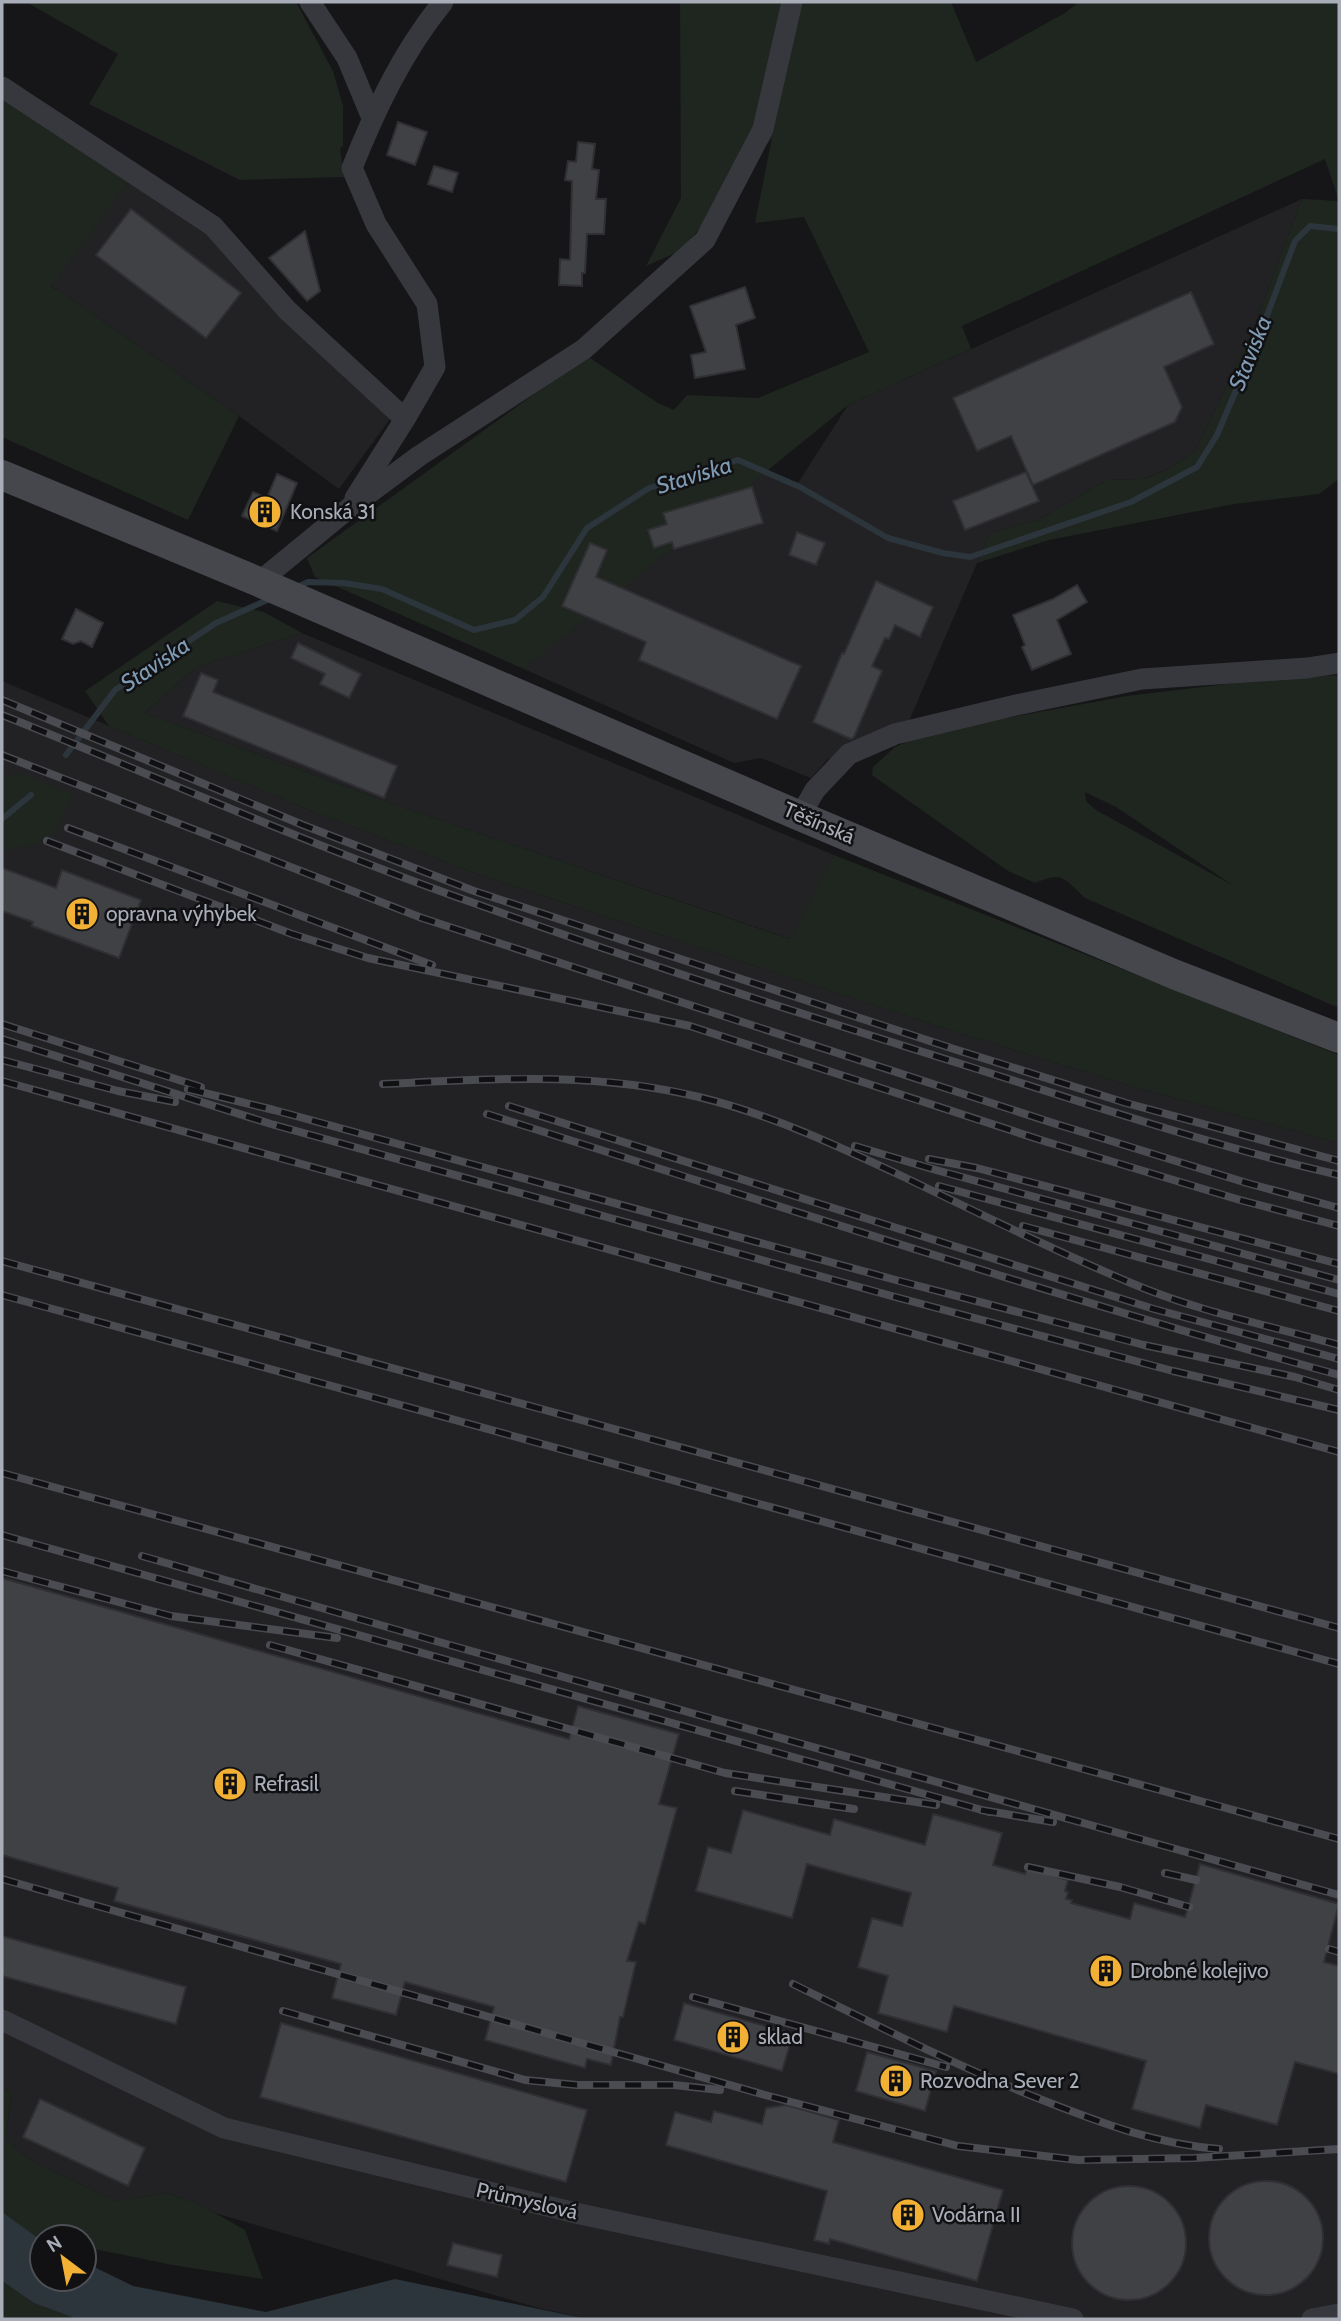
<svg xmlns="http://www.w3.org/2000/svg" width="1341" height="2321" font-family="Cabin,sans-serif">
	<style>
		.built { fill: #222225 }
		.green { fill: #1e261f; fill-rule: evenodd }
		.water { fill: #2c353c }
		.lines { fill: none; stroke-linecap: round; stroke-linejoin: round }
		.stream { stroke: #2c353c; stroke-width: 6 }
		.building { fill: #404145; stroke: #303034; stroke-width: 2 }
		.minor { stroke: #37383d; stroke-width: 21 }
		.secondary { stroke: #45474d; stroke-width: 30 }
		.rail-casing { stroke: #4a4c52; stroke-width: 8 }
		.rail { stroke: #111113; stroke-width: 5; stroke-dasharray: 16; stroke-linecap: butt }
		.labels { text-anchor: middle; stroke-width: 5; stroke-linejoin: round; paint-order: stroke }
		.poi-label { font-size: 21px; fill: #a8adb8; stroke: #111113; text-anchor: start }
		.street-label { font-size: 21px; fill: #a8adb8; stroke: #111113 }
		.water-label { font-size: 23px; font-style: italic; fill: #7f9bb3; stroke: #111113 }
	</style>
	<rect width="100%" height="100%" fill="#161618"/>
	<path class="built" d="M 130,180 L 211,234 L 390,419 L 339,489 L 239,416 L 60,291 L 50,286 Z
		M 1302,199 L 1251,335 L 1195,451 L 1170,468 L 1143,479 L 1107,480 L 1038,520 L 990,533 L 909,721 L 852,745 L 827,760 L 811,778 L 761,758 L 734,763 L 524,669 L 588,531 L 734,466 L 798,483 L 848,405 Z
		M 302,633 L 834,855 L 791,939 L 393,804 L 145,713 L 196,667 Z
		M 2,681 L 309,810 L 480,875 L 959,1033 L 1131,1086 L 1339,1143 L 1339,2319 L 587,2319 L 535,2307 L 215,2213 L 197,2203 L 166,2193 L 117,2201 L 33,2162 L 6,2139 L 11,2093 L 2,2087 Z"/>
	<path class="green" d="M 26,2 L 296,2 L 333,71 L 343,106 L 343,146 L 340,148 L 344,177 L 240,180 L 89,104 L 118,54 Z
		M 680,2 L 951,2 L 976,62 L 1065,13 L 1079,2 L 1339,2 L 1339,479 L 1319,494 L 1234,504 L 1049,540 L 977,563 L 990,533 L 1038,520 L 1107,480 L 1144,479 L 1170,468 L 1195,451 L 1251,335 L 1302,199 L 1339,201 L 1325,159 L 962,326 L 971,349 L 848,405 L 524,669 L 315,577 L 307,558 L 587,356 L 658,403 L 674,410 L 687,395 L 758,398 L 869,352 L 804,217 L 755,223 L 772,138 L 682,250 L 646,266 L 681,198 Z
		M 2,97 L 130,180 L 51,287 L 60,291 L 239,416 L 188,520 L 2,437 Z
		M 217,601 L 264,612 L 302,633 L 196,667 L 145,713 L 393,804 L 790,939 L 834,855 L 1339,1055 L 1339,1143 L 1131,1086 L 959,1033 L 480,875 L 309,810 L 109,726 L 85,691 Z
		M 1339,675 L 1339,1008 L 1085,898 C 1064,879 1064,871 1035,883 L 1008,871 L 872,775 L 873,767 L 895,747 L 911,740 L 974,724 L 1127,696 L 1252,681 ZM 1085,792 L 1116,807 L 1234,886 L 1096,810 L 1086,801 Z
		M 18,773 L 73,794 C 64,813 56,840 33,845 C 21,847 12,846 2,853 L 2,780 L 6,776 Z
		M 2,2087 L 11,2093 L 6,2139 L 33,2162 L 117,2201 L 166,2193 L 197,2203 L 245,2230 L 263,2279 L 173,2265 L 84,2247 L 84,2237 L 42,2237 L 42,2239 L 34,2237 L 2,2212 Z
		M 2,2281 L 34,2303 L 77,2319 L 2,2319 Z"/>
	<path class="water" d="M 2,2212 L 42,2241 L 42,2279 L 84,2279 L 84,2262 L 133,2286 L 266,2312 L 395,2279 L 587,2319 L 77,2319 L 34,2303 L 2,2281 Z"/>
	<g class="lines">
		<path class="stream" d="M 295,588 L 308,582 L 344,583 L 382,589 L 474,630 L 515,620 L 543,597 L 587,528 L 649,488 L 738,460 L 800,487 L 888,538 L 943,553 L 970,557 L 1131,502 L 1197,467 L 1217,435 L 1260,334 L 1295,241 L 1310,226 L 1339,229
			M 66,755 L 115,690 L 216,623 L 272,598
			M 2,819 L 31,795"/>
	</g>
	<path class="building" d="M 398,122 L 427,132 L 415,165 L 387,155 Z
		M 578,142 L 595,144 L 592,169 L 599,170 L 596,199 L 606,199 L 604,234 L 587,234 L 585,273 L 582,273 L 582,286 L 559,285 L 560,259 L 570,260 L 572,181 L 565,180 L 568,161 L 576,162 Z
		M 434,166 L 458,173 L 452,192 L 428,184 Z
		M 131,209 L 241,293 L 206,338 L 96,255 Z
		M 305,231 L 320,291 L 307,301 L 269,258 Z
		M 745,287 L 755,318 L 736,325 L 745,369 L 695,378 L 691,355 L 706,352 L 690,306 Z
		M 1191,292 L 1214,344 L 1164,367 L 1182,407 L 1175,422 L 1033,485 L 1011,436 L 977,451 L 953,398 Z
		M 1026,472 L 1039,501 L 965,530 L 953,501 Z
		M 277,474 L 297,483 L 277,531 L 242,516 L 253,492 L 267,498 Z
		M 752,487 L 763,523 L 674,549 L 672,542 L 654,548 L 648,530 L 667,524 L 663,513 Z
		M 797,532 L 825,543 L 816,565 L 789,555 Z
		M 590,543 L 607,550 L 596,577 L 801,666 L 777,719 L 639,660 L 646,642 L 562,606 Z
		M 876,581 L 933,607 L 920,637 L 895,625 L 889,639 L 885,638 L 872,666 L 882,671 L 854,737 L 851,739 L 813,722 L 842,653 L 844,654 Z
		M 1077,585 L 1087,602 L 1057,620 L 1071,654 L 1032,670 L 1022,647 L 1025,645 L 1013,615 L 1053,599 Z
		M 76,609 L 103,623 L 92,647 L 81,641 L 73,644 L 62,639 Z
		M 298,643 L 361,674 L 349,698 L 320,684 L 325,674 L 291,658 Z
		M 201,673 L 218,680 L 213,692 L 397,766 L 384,798 L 183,716 Z
		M 2,868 L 56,888 L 62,870 L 141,900 L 119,958 L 32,926 L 33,922 L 2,911 Z
		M 2,1578 L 569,1739 L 578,1706 L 679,1734 L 659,1804 L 677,1808 L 645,1924 L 639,1922 L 627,1961 L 636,1962 L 623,2017 L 620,2017 L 611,2065 L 587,2059 L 585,2068 L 485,2040 L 494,2007 L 405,1982 L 396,2015 L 332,1998 L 341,1964 L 114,1901 L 118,1888 L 2,1855 Z
		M 743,1810 L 830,1835 L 834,1819 L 925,1845 L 933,1814 L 1002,1833 L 993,1865 L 1025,1874 L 1027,1868 L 1068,1880 L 1065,1891 L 1068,1892 L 1066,1899 L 1072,1900 L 1071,1903 L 1130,1919 L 1134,1903 L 1185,1917 L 1200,1864 L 1339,1904 L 1324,1962 L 1339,1966 L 1339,2074 L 1295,2062 L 1277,2125 L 1206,2105 L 1200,2128 L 1132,2109 L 1146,2061 L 954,2006 L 947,2032 L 878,2013 L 888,1976 L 858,1967 L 872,1918 L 902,1926 L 911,1893 L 807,1864 L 792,1918 L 696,1891 L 708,1847 L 731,1853 Z
		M 2,1936 L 186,1987 L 176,2024 L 2,1976 Z
		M 684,2003 L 793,2034 L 782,2071 L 674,2040 Z
		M 281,2023 L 587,2110 L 566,2182 L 260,2097 Z
		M 867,2052 L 936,2071 L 925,2111 L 856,2091 Z
		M 40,2099 L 145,2148 L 128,2186 L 23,2137 Z
		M 786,2105 L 839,2120 L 833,2142 L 1003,2190 L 977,2281 L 830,2239 L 829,2244 L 814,2240 L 827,2191 L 666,2145 L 675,2112 L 711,2122 L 714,2111 L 762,2124 L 766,2108 Z
		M1209 2238a57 57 0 1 1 114 0a57 57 0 1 1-114 0Z
		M1072 2243a57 57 0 1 1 114 0a57 57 0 1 1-114 0Z
		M 453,2243 L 502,2255 L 497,2277 L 447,2265 Z"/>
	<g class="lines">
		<path class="minor" d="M 310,2 L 347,58 L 372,118
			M 2,87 L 213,226 L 287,310 L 405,419
			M 355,498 L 405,419 L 435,367 L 427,304 L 376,224 L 352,168 C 375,110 403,51 443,2
			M 259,582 L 348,509 L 419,456 L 584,349 L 705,240 L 763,129 L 792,2
			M 800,816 L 815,790 L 849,754 L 895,734 L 1016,705 L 1142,679 L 1307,668 L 1339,663
			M 2,2020 L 224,2128 L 580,2214 L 1073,2319
			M 1312,2319 L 1339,2314"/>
		<path class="secondary" d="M 2,475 L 259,582 L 800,816 L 1176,975 L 1339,1038"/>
		<defs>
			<path id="rail" d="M 2,700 L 303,825 L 474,891 L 954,1049 L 1126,1103 L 1339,1161
				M 2,715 C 158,777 312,846 471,902 C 638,962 808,1016 977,1069 C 1097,1107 1217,1147 1339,1175
				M 2,755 L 422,918 L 1053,1123 L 1247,1183 L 1339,1208
				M 68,828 L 432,965
				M 47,841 L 292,934 L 368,958 L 690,1026 L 1047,1142 L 1240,1200 L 1339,1226
				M 2,1024 L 201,1087
				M 2,1039 L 271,1124 L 888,1295 L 1173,1371 L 1339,1410
				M 2,1060 L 118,1091 L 175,1102
				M 2,1081 L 1339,1452
				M 383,1084 C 491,1079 593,1071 699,1097 C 772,1115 838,1146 906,1178 C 980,1214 1055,1251 1131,1283 C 1196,1311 1271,1326 1339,1345
				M 188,1089 L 274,1110 L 892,1279 L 1144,1345 L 1295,1377 L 1339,1390
				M 509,1106 L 1154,1309 L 1339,1359
				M 487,1114 C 770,1203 1053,1296 1339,1375
				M 855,1146 L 936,1170 L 1339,1280
				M 929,1159 L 977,1168 L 1339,1264
				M 939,1186 L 1339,1294
				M 1023,1226 L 1339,1311
				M 2,1261 L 1339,1628
				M 2,1295 L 1339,1664
				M 2,1473 L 1339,1839
				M 2,1535 L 989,1812
				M 142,1556 L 432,1640 L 1339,1895
				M 2,1571 L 171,1616 L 337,1638
				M 270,1645 L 725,1773 L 936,1805
				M 735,1791 L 854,1809
				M 981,1810 L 1053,1822
				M 1028,1867 L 1120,1887 L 1189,1907
				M 1165,1873 L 1196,1880
				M 2,1879 L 765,2095 L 958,2146 L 1078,2160 L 1194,2158 L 1339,2149
				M 1329,1949 L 1339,1952
				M 793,1984 C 878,2026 962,2069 1050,2103 C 1107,2125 1157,2144 1219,2149
				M 693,1997 L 946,2067
				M 283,2011 L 525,2080 L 577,2085 L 674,2085 L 720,2090"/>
		</defs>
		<use href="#rail" class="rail-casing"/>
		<use href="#rail" class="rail"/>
	</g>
	<defs>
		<symbol id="building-disc" viewBox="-11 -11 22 22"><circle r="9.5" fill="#f2b134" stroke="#111113"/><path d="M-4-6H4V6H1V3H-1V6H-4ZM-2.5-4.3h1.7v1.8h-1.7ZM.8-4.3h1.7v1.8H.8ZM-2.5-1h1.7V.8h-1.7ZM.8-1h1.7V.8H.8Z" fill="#111"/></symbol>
	</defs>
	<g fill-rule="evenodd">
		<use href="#building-disc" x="246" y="493" width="38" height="38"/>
		<use href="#building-disc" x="63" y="895" width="38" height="38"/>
		<use href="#building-disc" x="211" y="1765" width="38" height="38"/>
		<use href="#building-disc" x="1087" y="1952" width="38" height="38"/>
		<use href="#building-disc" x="714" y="2018" width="38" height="38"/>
		<use href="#building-disc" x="877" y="2062" width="38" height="38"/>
		<use href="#building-disc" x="889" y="2196" width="38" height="38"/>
	</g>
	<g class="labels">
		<g class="poi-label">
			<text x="290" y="519">Konská 31</text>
			<text x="106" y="921">opravna výhybek</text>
			<text x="254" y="1791">Refrasil</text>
			<text x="1130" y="1978">Drobné kolejivo</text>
			<text x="758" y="2044">sklad</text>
			<text x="920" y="2088">Rozvodna Sever 2</text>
			<text x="932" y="2222">Vodárna II</text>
		</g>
		<g class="street-label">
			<text transform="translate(819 823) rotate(23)" y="7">Těšínská</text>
			<text transform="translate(527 2201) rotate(13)" y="7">Průmyslová</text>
		</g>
		<g class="water-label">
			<text transform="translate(1250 353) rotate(-68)" y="8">Staviska</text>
			<text transform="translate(694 475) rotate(-17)" y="8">Staviska</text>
			<text transform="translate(155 664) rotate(-34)" y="8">Staviska</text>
		</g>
	</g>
	<rect width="1341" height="2321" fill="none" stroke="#a8adb8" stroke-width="7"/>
	<g transform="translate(63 2258) rotate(328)"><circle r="33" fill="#111113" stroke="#4d4f55" stroke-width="2"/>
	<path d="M0-5L12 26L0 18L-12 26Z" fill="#f2b134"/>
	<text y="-10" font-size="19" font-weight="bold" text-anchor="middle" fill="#a8adb8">N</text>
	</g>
</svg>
